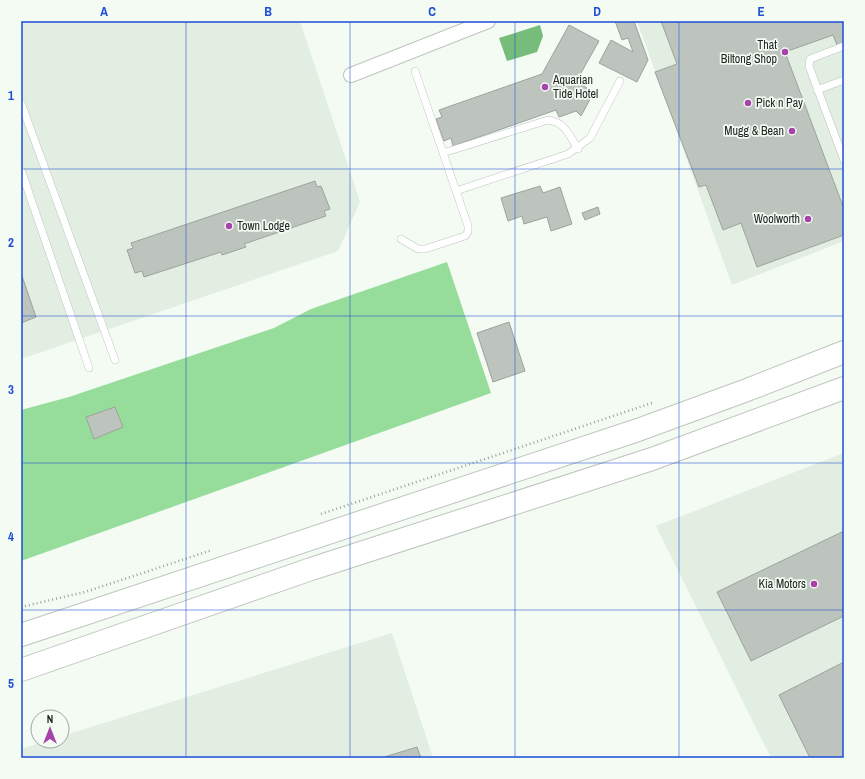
<svg xmlns="http://www.w3.org/2000/svg" width="865" height="779" font-family="'Archivo Narrow',sans-serif">
	<style>
		.built { fill: #e1eee1 }
		.green { fill: #96dc9a }
		.water { fill: #76bd7b }
		.building { fill: #bdc4bd; stroke: #9ca39c }
		.lines { fill: none; stroke-linecap: round; stroke-linejoin: round }
		.lane-casing { stroke: #bec5be; stroke-width: 8 }
		.street-casing { stroke: #bec5be; stroke-width: 16 }
		.highway-casing { stroke: #bec5be; stroke-width: 24 }
		.path { stroke: #9ba19b; stroke-width: 2.5; stroke-dasharray: 1 3; stroke-linecap: butt }
		.lane { stroke: #fff; stroke-width: 7 }
		.street { stroke: #fff; stroke-width: 14 }
		.highway { stroke: #fff; stroke-width: 22 }
		.grid { fill: none; stroke: #1d4ed8; stroke-width: 1; stroke-opacity: 0.55 }
		.poi-dot { fill: #a644ab; stroke: #f3fbf3; stroke-width: 1.5 }
		.labels { text-anchor: middle; stroke-width: 3.5; stroke-linejoin: round; paint-order: stroke }
		.poi-label { font-size: 12px; fill: #222522; stroke: #f3fbf3; text-anchor: end }
		.neatline { fill: none; stroke: #1d4ed8; stroke-width: 1.5 }
		.grid-label { font-size: 13px; text-anchor: middle; font-weight: bold; fill: #1d4ed8 }
	</style>
	<rect width="100%" height="100%" fill="#f3fbf3"/>
	<path class="built" d="M 21,21 L 300,21 L 360,202 L 338,251 L 21,359 Z
		M 637,21 L 844,21 L 844,241 L 732,285 Z
		M 844,453 L 844,758 L 771,758 L 656,526 Z
		M 392,633 L 433,758 L 21,758 L 21,749 L 45,741 L 62,741 L 62,736 Z"/>
	<path class="green" d="M 447,262 L 491,393 L 21,561 L 21,410 L 69,397 L 274,328 L 311,309 Z"/>
	<path class="water" d="M 540,25 L 543,36 L 537,52 L 507,61 L 499,38 Z"/>
	<path class="building" d="M 615,21 L 634,21 L 648,60 L 637,82 L 599,63 L 611,40 L 633,52 L 628,38 L 622,40 Z
		M 661,21 L 844,21 L 844,43 L 837,45 L 833,35 L 785,52 L 844,209 L 844,235 L 757,267 L 741,223 L 723,230 L 706,185 L 699,187 L 655,72 L 677,64 Z
		M 569,25 L 599,41 L 576,82 L 594,92 L 581,116 L 576,111 L 559,117 L 556,110 L 453,146 L 451,138 L 444,141 L 436,119 L 442,117 L 439,110 L 542,74 Z
		M 315,181 L 317,187 L 321,186 L 330,209 L 324,211 L 326,216 L 244,244 L 246,247 L 222,255 L 221,252 L 144,277 L 142,271 L 135,273 L 127,250 L 133,248 L 131,243 Z
		M 540,186 L 543,193 L 560,187 L 572,224 L 551,231 L 547,217 L 524,224 L 522,216 L 508,221 L 501,198 Z
		M 598,207 L 600,214 L 585,220 L 582,213 Z
		M 21,273 L 36,317 L 21,323 Z
		M 509,322 L 525,371 L 493,382 L 477,333 Z
		M 115,407 L 123,427 L 94,439 L 86,417 Z
		M 844,531 L 844,616 L 751,661 L 717,592 Z
		M 844,662 L 844,758 L 810,758 L 779,695 Z
		M 417,747 L 421,758 L 381,758 Z"/>
	<g class="lines">
		<defs>
			<path id="lane" d="M 844,46 L 810,59 L 809,66 L 844,160
				M 817,90 L 844,80
				M 21,103 L 115,360
				M 443,153 L 548,120 C 565,122 569,135 578,149
				M 21,170 L 89,368
				M 456,191 L 568,154 L 590,138 L 620,81
				M 401,239 L 418,249 L 425,249 L 465,236 L 468,232 L 468,226 L 415,71"/>
			<path id="street" d="M 351,75 L 488,21"/>
			<path id="highway" d="M 21,635 L 638,430 L 747,390 L 844,352
				M 21,670 L 311,569 L 652,459 L 844,388"/>
		</defs>
		<use href="#lane" class="lane-casing"/>
		<use href="#street" class="street-casing"/>
		<use href="#highway" class="highway-casing"/>
		<path class="path" d="M 321,514 L 652,403
			M 21,607 L 85,592 L 212,550"/>
		<use href="#lane" class="lane"/>
		<use href="#street" class="street"/>
		<use href="#highway" class="highway"/>
	</g>
	<path class="grid" d="M 186,21 L 186,758M 350,21 L 350,758M 515,21 L 515,758M 679,21 L 679,758M 21,169 L 844,169M 21,316 L 844,316M 21,463 L 844,463M 21,610 L 844,610"/>
	<g class="poi-dot">
		<circle cx="785" cy="52" r="4"/>
		<circle cx="545" cy="87" r="4"/>
		<circle cx="748" cy="103" r="4"/>
		<circle cx="792" cy="131" r="4"/>
		<circle cx="808" cy="219" r="4"/>
		<circle cx="229" cy="226" r="4"/>
		<circle cx="814" cy="584" r="4"/>
	</g>
	<g class="labels">
		<g class="poi-label">
			<text x="777" y="49">That<tspan x="777" dy="14">Biltong Shop</tspan></text>
			<text x="553" y="84" text-anchor="start">Aquarian<tspan x="553" dy="14">Tide Hotel</tspan></text>
			<text x="756" y="107" text-anchor="start">Pick n Pay</text>
			<text x="784" y="135">Mugg &amp; Bean</text>
			<text x="800" y="223">Woolworth</text>
			<text x="237" y="230" text-anchor="start">Town Lodge</text>
			<text x="806" y="588">Kia Motors</text>
		</g>
	</g>
	<rect width="865" height="779" fill="none" stroke="#f3fbf3" stroke-width="44"/>
	<g transform="translate(50 729)"><circle r="19" fill="#f3fbf3" stroke="#9fa59f"/>
	<path d="M0-3L7 15L0 10L-7 15Z" fill="#a644ab"/>
	<text y="-6" font-size="11" font-weight="bold" text-anchor="middle" fill="#222522">N</text>
	</g>
	<rect x="22" y="22" width="821" height="735" class="neatline"/>
	<g class="grid-label">
		<text x="104" y="16">A</text>
		<text x="268" y="16">B</text>
		<text x="432" y="16">C</text>
		<text x="597" y="16">D</text>
		<text x="761" y="16">E</text>
		<text x="11" y="100">1</text>
		<text x="11" y="247">2</text>
		<text x="11" y="394">3</text>
		<text x="11" y="541">4</text>
		<text x="11" y="688">5</text>
	</g>
</svg>
